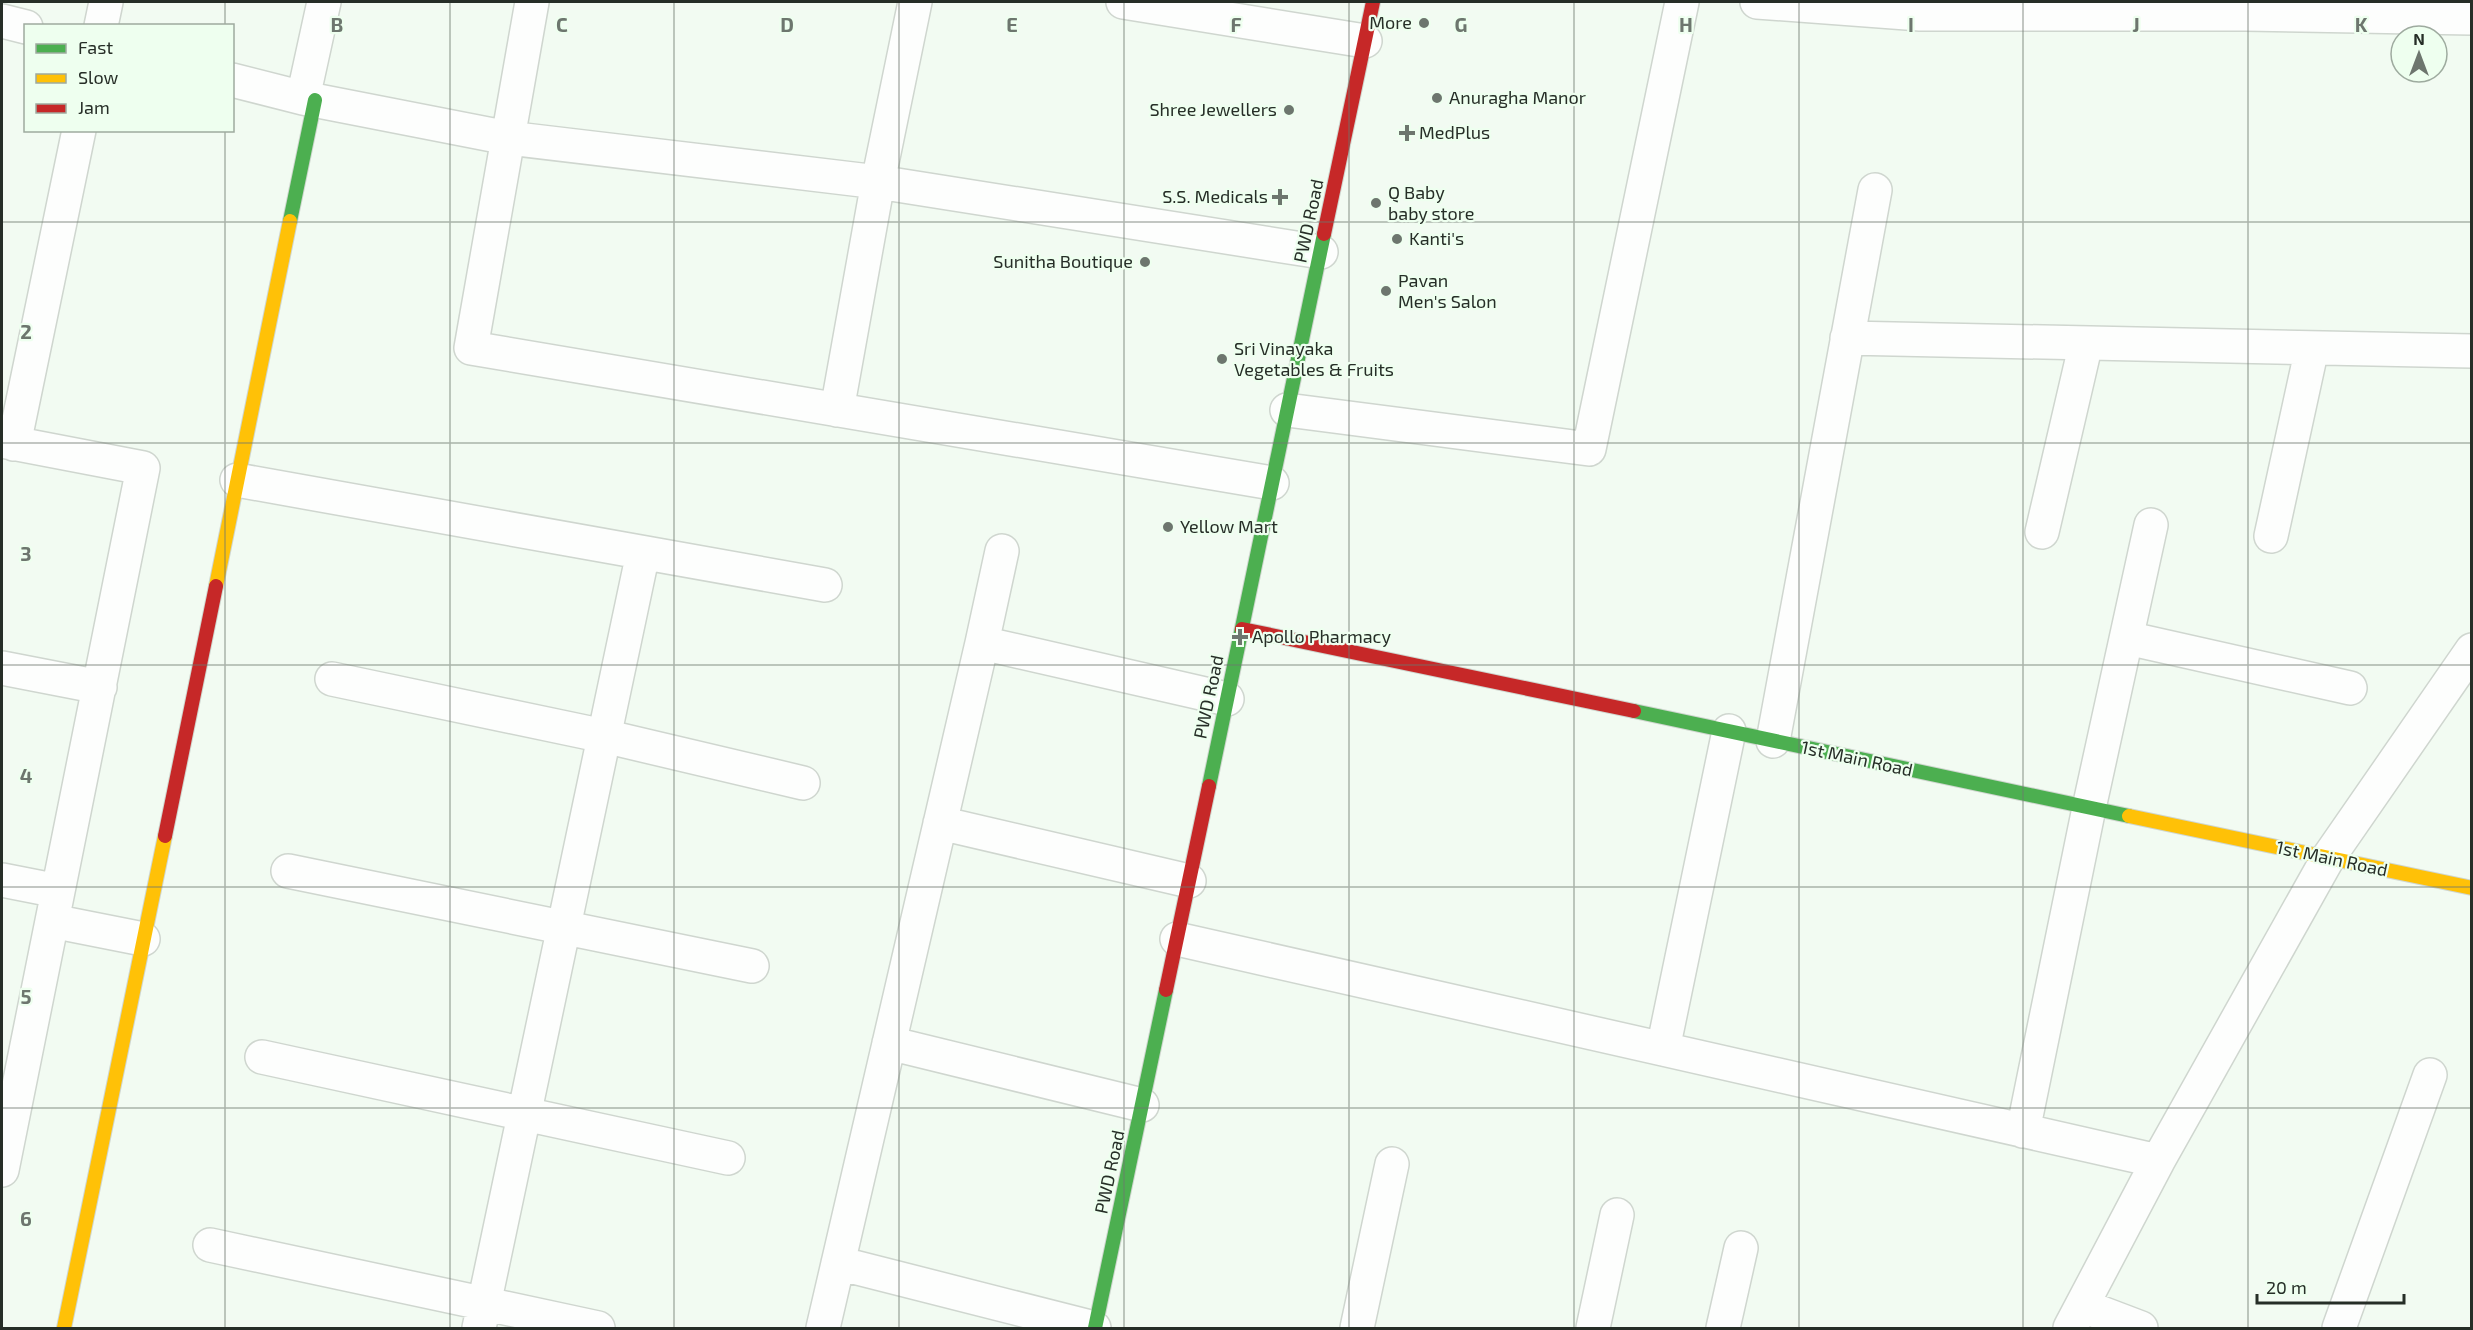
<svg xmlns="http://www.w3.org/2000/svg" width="2473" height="1330" font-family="'Exo 2',sans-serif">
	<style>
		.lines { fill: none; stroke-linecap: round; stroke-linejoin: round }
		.street-casing { stroke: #cfd6cf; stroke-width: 36 }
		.fast-casing { stroke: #cfd6cf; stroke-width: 16 }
		.slow-casing { stroke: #cfd6cf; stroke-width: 16 }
		.jam-casing { stroke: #cfd6cf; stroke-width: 16 }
		.street { stroke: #fdfefd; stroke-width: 33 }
		.fast { stroke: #4caf50; stroke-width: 14 }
		.slow { stroke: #ffc107; stroke-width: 14 }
		.jam { stroke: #c62828; stroke-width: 14 }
		.grid { fill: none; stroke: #6d766e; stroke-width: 1.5; stroke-opacity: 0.55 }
		.poi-dot { fill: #6d766e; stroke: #eeffef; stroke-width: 2 }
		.labels { text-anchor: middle; stroke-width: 4.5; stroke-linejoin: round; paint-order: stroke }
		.poi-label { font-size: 18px; fill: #262e27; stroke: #eeffef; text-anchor: start }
		.street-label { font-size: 18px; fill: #262e27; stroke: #eeffef }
		.grid-label { font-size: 20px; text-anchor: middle; font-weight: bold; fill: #6d766e; stroke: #eeffef; stroke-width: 4.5; stroke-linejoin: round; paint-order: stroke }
	</style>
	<rect width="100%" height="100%" fill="#f2fbf2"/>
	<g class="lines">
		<defs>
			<path id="street" d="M 532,2 L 471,348 L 1272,483
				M 1123,2 L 1365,41
				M 1757,2 L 1920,14 L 2245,14 L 2472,18
				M 2,21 L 26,27
				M 101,26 L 106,2
				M 232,80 L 303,98 L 508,138 L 878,182 L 1321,252
				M 303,98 L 324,2
				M 1847,338 L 2472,351
				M 837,410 L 878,182 L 915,2
				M 1287,410 L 1589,449 L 1682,2
				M 2,441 L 143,468 L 2,1170
				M 14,444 L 79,130
				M 237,480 L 825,585
				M 2042,532 L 2086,343
				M 2271,536 L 2312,348
				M 2127,638 L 2350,688
				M 982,643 L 1002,551
				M 2,668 L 100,687
				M 332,679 L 604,736 L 803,783
				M 1773,741 L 1875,190
				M 940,823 L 1189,881
				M 288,871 L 752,966
				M 2,880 L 58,891
				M 52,921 L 143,939
				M 1177,939 L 2158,1161
				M 889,1043 L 1142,1105
				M 1663,1049 L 1729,731
				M 262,1057 L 728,1158
				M 2023,1131 L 2089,808 L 2151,525
				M 210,1245 L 598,1328
				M 838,1263 L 1094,1328
				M 2083,1306 L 2141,1328
				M 479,1328 L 643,553
				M 823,1328 L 982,643 L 1227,699
				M 1357,1328 L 1392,1164
				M 1593,1328 L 1617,1215
				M 1723,1328 L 1741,1248
				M 2070,1328 L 2158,1161 L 2328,858 L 2472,650
				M 2339,1328 L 2430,1075"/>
			<path id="fast" d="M 290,221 L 315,100
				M 1634,711 L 2129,816
				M 1209,786 L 1324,234
				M 1095,1328 L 1166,990"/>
			<path id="slow" d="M 216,586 L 290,221
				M 2129,816 L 2472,888
				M 64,1328 L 165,836"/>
			<path id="jam" d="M 1324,234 L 1373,2
				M 1242,629 L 1634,711
				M 165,836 L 216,586
				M 1166,990 L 1209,786"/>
		</defs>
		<use href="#street" class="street-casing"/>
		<use href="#fast" class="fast-casing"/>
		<use href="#slow" class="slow-casing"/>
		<use href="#jam" class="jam-casing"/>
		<use href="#street" class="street"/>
		<use href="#fast" class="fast"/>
		<use href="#slow" class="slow"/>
		<use href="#jam" class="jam"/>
	</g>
	<path class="grid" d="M 225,2 L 225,26M 450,2 L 450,1328M 674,2 L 674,1328M 899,2 L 899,1328M 1124,2 L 1124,1328M 1349,2 L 1349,1328M 1574,2 L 1574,1328M 1799,2 L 1799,1328M 2023,2 L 2023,1328M 2248,2 L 2248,1328M 225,130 L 225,1328M 2,222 L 2472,222M 2,443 L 2472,443M 2,665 L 2472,665M 2,887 L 2472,887M 2,1108 L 2472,1108"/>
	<g class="poi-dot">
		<circle cx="1424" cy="23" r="6"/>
		<circle cx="1437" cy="98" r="6"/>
		<circle cx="1289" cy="110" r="6"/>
		<path d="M1404 124h6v6h6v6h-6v6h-6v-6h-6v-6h6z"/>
		<path d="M1277 188h6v6h6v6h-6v6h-6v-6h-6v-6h6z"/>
		<circle cx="1376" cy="203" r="6"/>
		<circle cx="1397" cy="239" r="6"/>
		<circle cx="1145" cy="262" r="6"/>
		<circle cx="1386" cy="291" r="6"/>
		<circle cx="1222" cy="359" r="6"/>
		<circle cx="1168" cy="527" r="6"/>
		<path d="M1237 628h6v6h6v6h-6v6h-6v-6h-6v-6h6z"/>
	</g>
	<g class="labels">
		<g class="poi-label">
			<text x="1412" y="29" text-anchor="end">More</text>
			<text x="1449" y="104">Anuragha Manor</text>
			<text x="1277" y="116" text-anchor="end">Shree Jewellers</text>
			<text x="1419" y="139">MedPlus</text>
			<text x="1388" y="199">Q Baby<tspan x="1388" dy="21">baby store</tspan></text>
			<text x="1268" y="203" text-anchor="end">S.S. Medicals</text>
			<text x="1409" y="245">Kanti's</text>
			<text x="1133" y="268" text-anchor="end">Sunitha Boutique</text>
			<text x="1398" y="287">Pavan<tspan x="1398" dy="21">Men's Salon</tspan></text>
			<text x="1234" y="355">Sri Vinayaka<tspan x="1234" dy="21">Vegetables &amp; Fruits</tspan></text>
			<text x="1180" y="533">Yellow Mart</text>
			<text x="1252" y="643">Apollo Pharmacy</text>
		</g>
		<g class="street-label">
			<text transform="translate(1309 221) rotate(-78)" y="6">PWD Road</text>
			<text transform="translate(1209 697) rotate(-78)" y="6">PWD Road</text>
			<text transform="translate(1857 759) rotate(12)" y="6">1st Main Road</text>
			<text transform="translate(2332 859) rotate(12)" y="6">1st Main Road</text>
			<text transform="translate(1110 1172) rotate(-78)" y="6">PWD Road</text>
		</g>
	</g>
	<g class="grid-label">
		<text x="337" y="32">B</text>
		<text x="562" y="32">C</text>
		<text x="787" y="32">D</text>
		<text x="1012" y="32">E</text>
		<text x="1236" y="32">F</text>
		<text x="1461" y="32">G</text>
		<text x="1686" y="32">H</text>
		<text x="1911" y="32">I</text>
		<text x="2136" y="32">J</text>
		<text x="2361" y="32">K</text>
		<text x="26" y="339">2</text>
		<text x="26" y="561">3</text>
		<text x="26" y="783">4</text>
		<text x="26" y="1004">5</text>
		<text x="26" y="1226">6</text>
	</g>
	<rect width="2473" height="1330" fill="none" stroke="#262e27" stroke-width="6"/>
	<rect x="24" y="24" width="210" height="108" fill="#eeffef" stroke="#9eab9f" stroke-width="1.5"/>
	<rect x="36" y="44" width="30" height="9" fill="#4caf50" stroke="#9eab9f" stroke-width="1.5"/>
	<text x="78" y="54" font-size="18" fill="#262e27">Fast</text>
	<rect x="36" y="74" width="30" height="9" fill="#ffc107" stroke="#9eab9f" stroke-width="1.5"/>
	<text x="78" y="84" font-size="18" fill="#262e27">Slow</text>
	<rect x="36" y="104" width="30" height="9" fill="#c62828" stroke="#9eab9f" stroke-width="1.5"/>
	<text x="78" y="114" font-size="18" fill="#262e27">Jam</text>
	<g transform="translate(2419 54)"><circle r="28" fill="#eeffef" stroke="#9eab9f" stroke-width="1.5"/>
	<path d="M0-4.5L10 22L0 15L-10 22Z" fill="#6d766e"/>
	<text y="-9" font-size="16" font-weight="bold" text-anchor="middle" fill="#262e27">N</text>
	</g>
	<path d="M2257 1294v9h147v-9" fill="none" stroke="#262e27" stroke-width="3"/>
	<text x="2266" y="1294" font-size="18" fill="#262e27" stroke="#eeffef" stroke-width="4.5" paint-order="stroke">20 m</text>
</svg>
